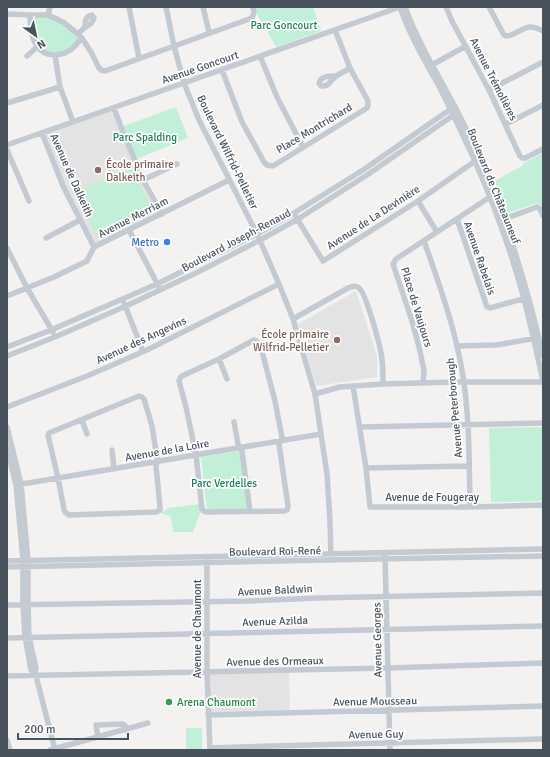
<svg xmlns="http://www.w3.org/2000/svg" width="550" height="757" font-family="Signika,sans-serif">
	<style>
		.education { fill: #e4e3e3 }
		.green { fill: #c2efd7 }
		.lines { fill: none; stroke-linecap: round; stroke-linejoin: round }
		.minor { stroke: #c3cad2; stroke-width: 5.5 }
		.education-dot { fill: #8d6e63; stroke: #fff; stroke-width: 1.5 }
		.shop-dot { fill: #3f7fe0; stroke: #fff; stroke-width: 1.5 }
		.leisure-dot { fill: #2e9e5b; stroke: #fff; stroke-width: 1.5 }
		.labels { text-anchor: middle; stroke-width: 3.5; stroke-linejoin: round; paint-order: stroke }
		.park-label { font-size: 11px; fill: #1a8056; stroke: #fff }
		.street-label { font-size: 11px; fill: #49535e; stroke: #fff }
		.education-label { font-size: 11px; fill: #785e54; stroke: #fff; text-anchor: start }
		.shop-label { font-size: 11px; fill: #366cbe; stroke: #fff; text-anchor: end }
		.leisure-label { font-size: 11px; fill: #27864d; stroke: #fff; text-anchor: start }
	</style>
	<rect width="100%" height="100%" fill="#f4f2f1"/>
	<path class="education" d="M 114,108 L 121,127 L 162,214 L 94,247 L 80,220 L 42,133 Z
		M 356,291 L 377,356 L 377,377 L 316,386 L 298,324 Z
		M 289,671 L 290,713 L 208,714 L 208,674 Z"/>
	<path class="green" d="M 256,7 L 313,7 L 321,31 L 276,47 L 257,14 Z
		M 30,15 L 48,15 L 82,38 L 73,48 L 55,55 L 37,47 Z
		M 176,107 L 188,138 L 134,160 L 121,127 Z
		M 543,153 L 543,207 L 538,204 L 534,204 L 507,213 L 494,181 L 522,166 L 524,163 Z
		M 132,166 L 153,212 L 97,238 L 76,191 Z
		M 543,427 L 543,501 L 491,502 L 489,428 Z
		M 240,451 L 247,509 L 207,510 L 201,457 Z
		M 200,504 L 201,511 L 193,532 L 173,532 L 171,517 L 161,513 L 168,508 Z
		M 186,728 L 202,728 L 202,750 L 186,750 Z"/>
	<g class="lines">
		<path class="minor" d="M 129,7 L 139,58
			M 166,7 L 174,46 L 184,83 L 199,120 L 257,234 L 279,284 L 293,319 L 315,394 L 327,474 L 330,521 L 331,559
			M 203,7 L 209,32
			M 400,7 C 410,36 425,61 440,88 C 452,112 463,135 474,159 C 494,204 511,251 524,299 C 531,326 537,354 543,381
			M 405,7 C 422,53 450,93 470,137 C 503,207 526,280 543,356
			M 446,7 L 452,21 L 489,90 L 520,156 L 522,158 L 525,158 L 543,149
			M 489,7 L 504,35 L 506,36 C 515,36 522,27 530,27 C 535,27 539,29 543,31
			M 7,14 L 30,15 L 48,15 L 63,22 L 78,34 L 82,38 L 91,52 L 99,68 L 101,70 L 105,71 L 252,18 L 254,12 L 253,7
			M 30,15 C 30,25 31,38 37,46 C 45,58 63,57 73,48 C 76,45 79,41 82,38
			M 48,15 L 50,7
			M 78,34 C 80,32 83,29 85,27 C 90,24 92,24 94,18 L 92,15 C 86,16 84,22 86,27
			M 55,55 L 60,87 L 73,122
			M 27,56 L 37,47
			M 260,56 L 277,97 L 303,147
			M 430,66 L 466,46
			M 222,70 L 242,122 L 264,162 L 267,165 L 273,166 L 367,108 L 368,106 L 368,101 L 350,68 L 335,30
			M 335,76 C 329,76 321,76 319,83 L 321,86 C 329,87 330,81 335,77 C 339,73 346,71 350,68
			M 489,90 L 543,62
			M 7,103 L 60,87
			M 114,108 L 121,127 L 143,180 L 162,214
			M 506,124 L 543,105
			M 42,133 L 63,186 L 94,247
			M 7,145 L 400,7
			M 7,150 L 29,201
			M 143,180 L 177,164
			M 418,201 L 437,232
			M 296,217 L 323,261 L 418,201 L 478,159
			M 457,219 L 467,248 L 487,307 L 490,308 L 526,298
			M 501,220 L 537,207 L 540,209 L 543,216
			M 129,230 L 159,287
			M 46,238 L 80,220
			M 424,241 C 436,275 449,310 457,346 C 470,398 469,453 470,507
			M 7,248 L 27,288 L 53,332
			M 7,296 L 54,277 L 87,261 L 94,247 L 229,180
			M 124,303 L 143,351
			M 293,319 L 348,288 C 352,287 355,284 359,288 C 366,293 381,348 382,359 C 383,367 383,376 383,384
			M 254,340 L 256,341 L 260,344 L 275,401 L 282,437 L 279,444 L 288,506 L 287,510 L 284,511 L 206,512 L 204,511 L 202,509 L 196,455 L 186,407 L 179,381 L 180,378 L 182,376 L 219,359 Z
			M 457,346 L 496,345 L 537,338
			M 7,347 L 51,330 L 157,284 L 257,234 L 294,213 L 363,170 L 455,106
			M 7,356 L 55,337 L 126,306 L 198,272 L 260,240 L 298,219 L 367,175 L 458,112
			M 219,359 L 227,379
			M 423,383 L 424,370 L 419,347 L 412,321 L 393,264 L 396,259 L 493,195
			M 353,386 L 366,468 L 370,507 L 470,507 L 543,505
			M 315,394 L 340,387 L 383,384 L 457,382 L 543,382
			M 139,396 L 142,397 L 144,399 L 152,426 L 157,458 L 156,466 L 160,507 L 160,510 L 156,512 L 69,515 L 65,512 L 64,509 L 58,478 L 48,435 L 49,433 Z
			M 7,407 L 87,376 L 147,350 L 279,284
			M 82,420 L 87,434
			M 234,422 L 238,444 L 242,451 L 250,512
			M 7,427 L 21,484 L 28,560 L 28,604 L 29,637 L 36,668 L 35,672 L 55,750
			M 360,427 L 543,423
			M 7,448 L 16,485 L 23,560 L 23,604 L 25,637 L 31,670 L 35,672
			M 112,450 L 114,469
			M 366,468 L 469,466
			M 16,485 L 321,434
			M 385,555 L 390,750
			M 207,559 L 207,672 L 210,750
			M 7,561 L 543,549
			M 7,567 L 327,560 L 543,556
			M 7,605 L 248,601 L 318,598 L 543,593
			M 7,638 L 543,626
			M 7,676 L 388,668 L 543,663
			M 208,715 L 543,706
			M 98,737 L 96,725 L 122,724 L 125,725 L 125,730
			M 7,740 L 10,750
			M 210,748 L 271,746 L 543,739
			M 50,750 L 148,723"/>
	</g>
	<g class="education-dot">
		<circle cx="98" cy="170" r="4"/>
		<circle cx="337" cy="340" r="4"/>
	</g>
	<circle class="shop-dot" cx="167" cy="242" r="4"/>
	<circle class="leisure-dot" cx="169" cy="702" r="4"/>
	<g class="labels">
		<g class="park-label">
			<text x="284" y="29">Parc Goncourt</text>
			<text x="145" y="141">Parc Spalding</text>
			<text x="224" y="487">Parc Verdelles</text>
		</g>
		<g class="street-label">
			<text transform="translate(200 67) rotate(-19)" y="4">Avenue Goncourt</text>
			<text transform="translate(494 79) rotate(63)" y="4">Avenue Trémolières</text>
			<text transform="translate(314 128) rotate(-31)" y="4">Place Montrichard</text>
			<text transform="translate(228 152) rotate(64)" y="4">Boulevard Wilfrid-Pelletier</text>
			<text transform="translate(72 175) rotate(66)" y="4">Avenue de Dalkeith</text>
			<text transform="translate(494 186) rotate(68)" y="4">Boulevard de Châteauneuf</text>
			<text transform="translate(133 217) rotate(-27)" y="4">Avenue Merriam</text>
			<text transform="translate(373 217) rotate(-33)" y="4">Avenue de La Devinière</text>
			<text transform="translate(236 240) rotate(-28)" y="4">Boulevard Joseph-Renaud</text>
			<text transform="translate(480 258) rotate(71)" y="4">Avenue Rabelais</text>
			<text transform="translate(417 307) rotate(73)" y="4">Place de Vaujours</text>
			<text transform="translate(141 340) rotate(-25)" y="4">Avenue des Angevins</text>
			<text transform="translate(454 408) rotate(-95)" y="4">Avenue Peterborough</text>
			<text transform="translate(167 450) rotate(-10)" y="4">Avenue de la Loire</text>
			<text x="432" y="501">Avenue de Fougeray</text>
			<text transform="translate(275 551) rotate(-1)" y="4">Boulevard Roi-René</text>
			<text transform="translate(275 590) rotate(-3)" y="4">Avenue Baldwin</text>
			<text transform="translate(275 621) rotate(-2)" y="4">Avenue Azilda</text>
			<text transform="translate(197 629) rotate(-90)" y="4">Avenue de Chaumont</text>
			<text transform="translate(377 640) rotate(-91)" y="4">Avenue Georges</text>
			<text transform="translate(275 661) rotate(-1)" y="4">Avenue des Ormeaux</text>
			<text transform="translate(375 701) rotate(-1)" y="4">Avenue Mousseau</text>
			<text transform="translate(376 734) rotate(-1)" y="4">Avenue Guy</text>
		</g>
		<g class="education-label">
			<text x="106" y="168">École primaire<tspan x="106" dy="13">Dalkeith</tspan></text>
			<text x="329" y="338" text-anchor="end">École primaire<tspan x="329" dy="13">Wilfrid-Pelletier</tspan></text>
		</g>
		<g class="shop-label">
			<text x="159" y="246">Metro</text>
		</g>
		<g class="leisure-label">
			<text x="177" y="706">Arena Chaumont</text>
		</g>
	</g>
	<rect width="550" height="757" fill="none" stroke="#49535e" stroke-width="16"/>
	<g transform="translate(36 36) rotate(147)" stroke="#ffffff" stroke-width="3" paint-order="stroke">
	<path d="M0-3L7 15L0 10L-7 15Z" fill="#49535e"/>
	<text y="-6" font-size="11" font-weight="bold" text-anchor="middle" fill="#49535e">N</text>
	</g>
	<path d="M18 733v6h110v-6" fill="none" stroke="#49535e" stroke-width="2"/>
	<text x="24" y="733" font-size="12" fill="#49535e" stroke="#ffffff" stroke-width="3" paint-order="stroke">200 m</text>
</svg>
